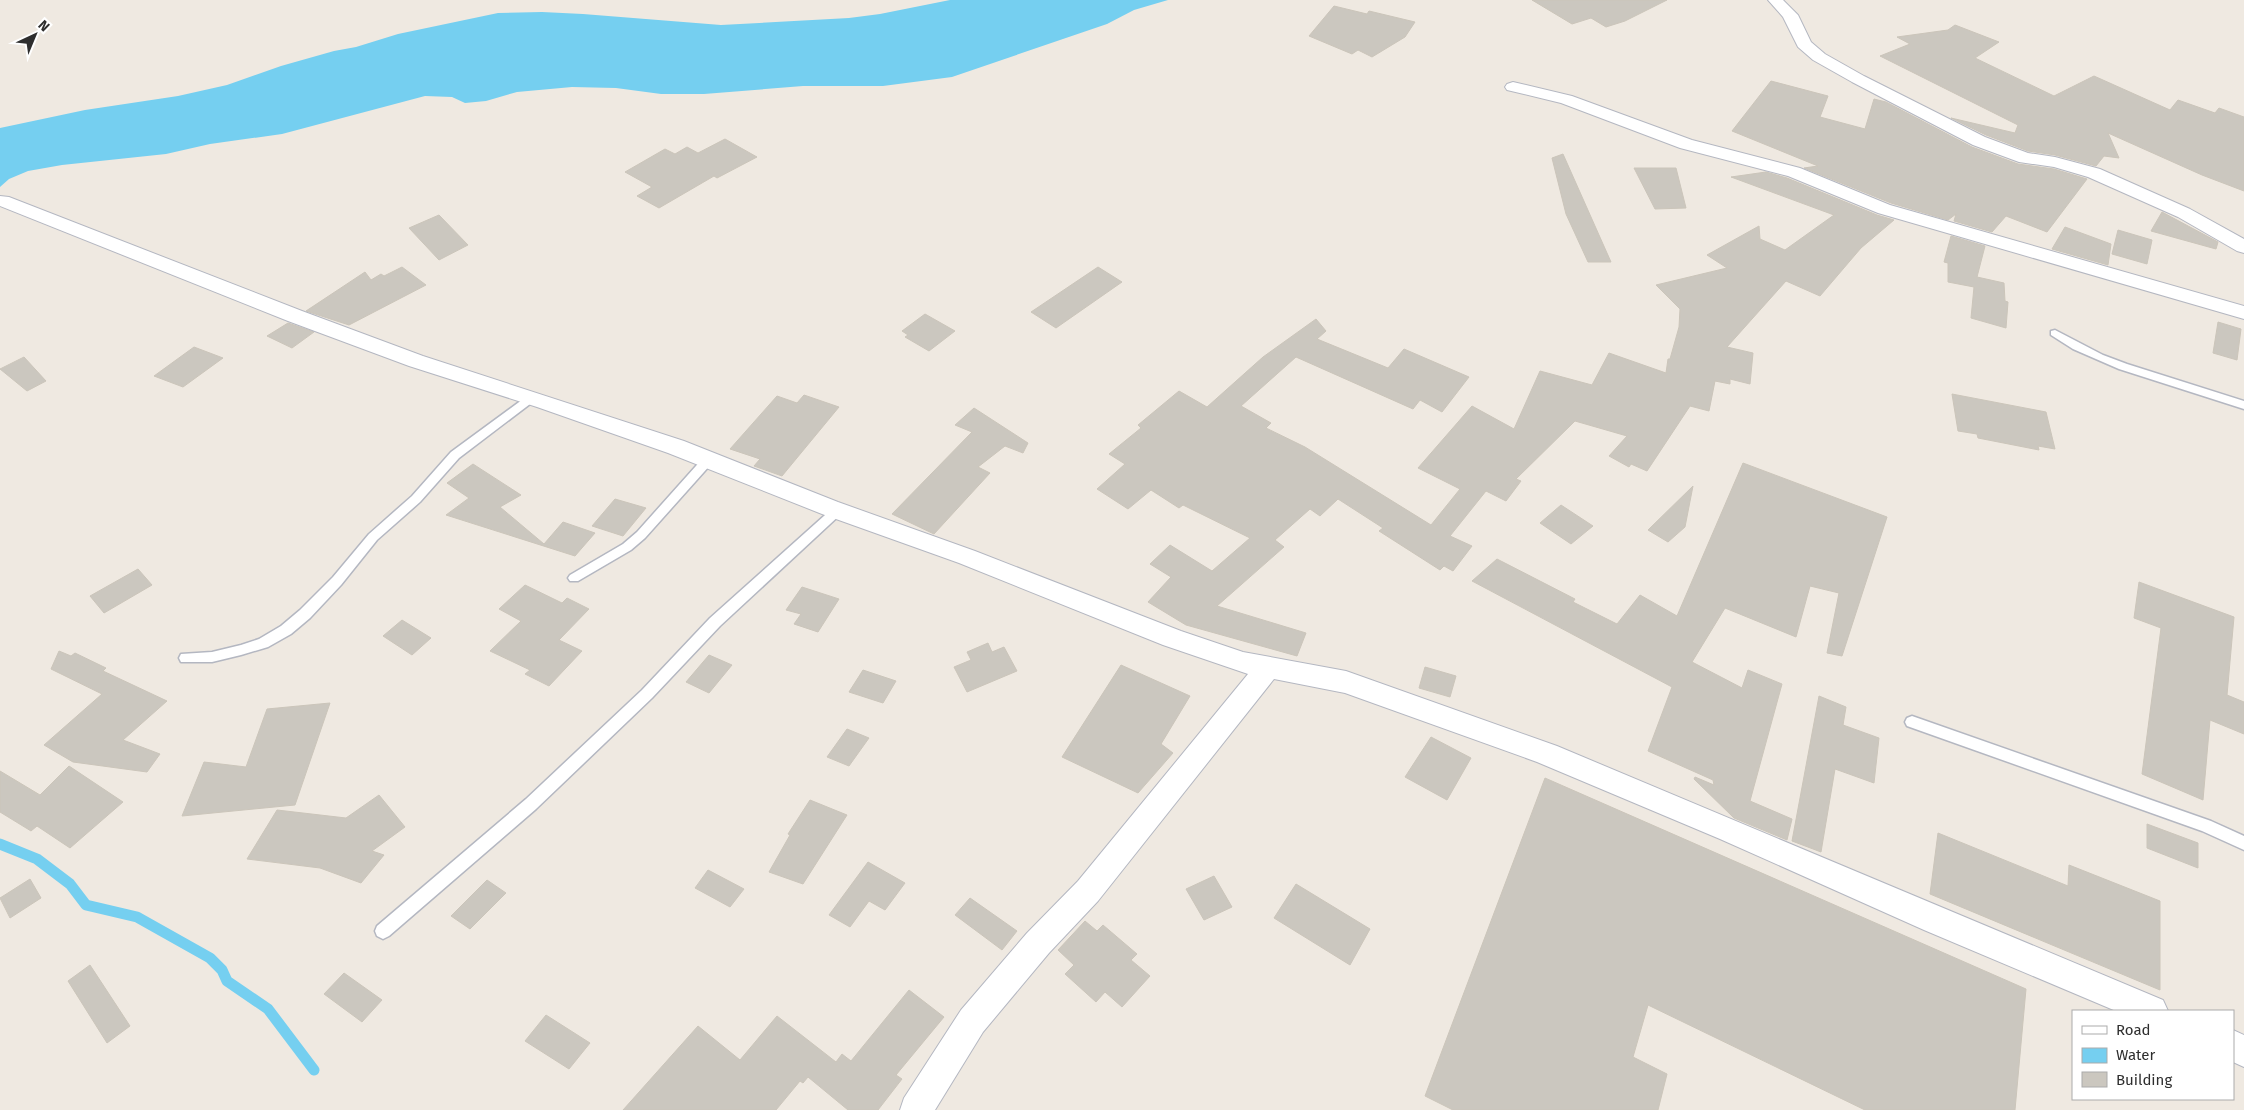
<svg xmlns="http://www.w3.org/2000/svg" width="2244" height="1110" font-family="'Fira Sans',sans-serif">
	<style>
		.water { fill: #75cff0 }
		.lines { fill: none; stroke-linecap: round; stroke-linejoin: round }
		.stream { stroke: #75cff0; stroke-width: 11 }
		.building { fill: #cbc7bf; stroke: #cbc5ba }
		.lane-casing { stroke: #b4b7c1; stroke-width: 3 }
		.street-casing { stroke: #b4b7c1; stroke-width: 2 }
		.lane { fill: #fff; fill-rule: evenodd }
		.street { fill: #fff; fill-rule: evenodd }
	</style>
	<rect width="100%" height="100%" fill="#efe9e1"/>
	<path class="water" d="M 950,0 L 1168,0 L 1134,10 L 1107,24 L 952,77 L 883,86 L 803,86 L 704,94 L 661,94 L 616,88 L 572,87 L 517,92 L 486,101 L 465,103 L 452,97 L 425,96 L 282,134 L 210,144 L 166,154 L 62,165 L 28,171 L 9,179 L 0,187 L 0,128 L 85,110 L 178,96 L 227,85 L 281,66 L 334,51 L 356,47 L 398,34 L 498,13 L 542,12 L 583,14 L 721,25 L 849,18 L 880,14 Z"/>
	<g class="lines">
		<path class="stream" d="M 0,844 L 37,859 L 70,884 L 86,905 L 137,917 L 210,958 L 222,970 L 227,981 L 268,1009 L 314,1070"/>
	</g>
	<path class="building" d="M 1532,0 L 1667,0 L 1625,21 L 1606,27 L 1591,18 L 1572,24 Z
		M 1334,6 L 1367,14 L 1369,11 L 1415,22 L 1405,37 L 1372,57 L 1358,50 L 1352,54 L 1309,36 Z
		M 1955,25 L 1999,42 L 1975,58 L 2054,96 L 2094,76 L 2170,110 L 2178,100 L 2215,113 L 2219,108 L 2244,117 L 2244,191 L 2202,175 L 2108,133 L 2119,158 L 2104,156 L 2096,166 L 2055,155 L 2028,151 L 1986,135 L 1951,118 L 2015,133 L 2018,125 L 1880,56 L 1910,44 L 1897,37 L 1948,30 Z
		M 1771,81 L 1828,96 L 1820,117 L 1865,129 L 1874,99 L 1886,102 L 1972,147 L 2018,164 L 2054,169 L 2087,179 L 2047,232 L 2006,216 L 1992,232 L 1954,221 L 1956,214 L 1948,220 L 1891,203 L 1804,168 L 1818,166 L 1732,131 Z
		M 725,139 L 757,157 L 717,178 L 714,176 L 659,208 L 637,196 L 652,187 L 625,172 L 665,149 L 675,154 L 687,147 L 698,153 Z
		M 1563,154 L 1611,262 L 1588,262 L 1566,214 L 1552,158 Z
		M 1634,168 L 1676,168 L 1686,208 L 1655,209 Z
		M 1766,172 L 1787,178 L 1877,215 L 1894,220 L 1861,248 L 1820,296 L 1786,281 L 1727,347 L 1753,353 L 1750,384 L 1730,379 L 1730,384 L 1715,381 L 1709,411 L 1690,406 L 1647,471 L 1631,464 L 1629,467 L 1609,456 L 1627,436 L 1575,421 L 1516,479 L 1521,481 L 1506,501 L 1486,491 L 1450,536 L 1472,546 L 1453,571 L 1444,566 L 1440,570 L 1379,531 L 1383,528 L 1338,499 L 1320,516 L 1310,509 L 1275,540 L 1284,547 L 1217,606 L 1306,633 L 1297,656 L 1186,625 L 1148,602 L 1171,577 L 1150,564 L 1170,545 L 1212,571 L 1250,538 L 1183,505 L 1179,508 L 1151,490 L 1128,509 L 1097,489 L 1125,464 L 1109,454 L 1141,428 L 1138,425 L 1179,391 L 1207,407 L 1263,357 L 1316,319 L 1326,331 L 1317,339 L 1388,368 L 1404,349 L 1469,377 L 1442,412 L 1420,400 L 1413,409 L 1296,357 L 1241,406 L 1271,423 L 1266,428 L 1305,447 L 1431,525 L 1460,489 L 1418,468 L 1472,406 L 1514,429 L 1540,371 L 1592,385 L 1609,353 L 1666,373 L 1668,359 L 1670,359 L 1679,327 L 1680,309 L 1656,285 L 1727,268 L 1707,255 L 1759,226 L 1760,239 L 1785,250 L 1834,215 L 1731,177 Z
		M 2162,212 L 2218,242 L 2216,249 L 2151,231 Z
		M 439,215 L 468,245 L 439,260 L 409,228 Z
		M 2065,227 L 2111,244 L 2108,265 L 2052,249 Z
		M 2118,230 L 2152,240 L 2147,264 L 2112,254 Z
		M 1951,236 L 1985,246 L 1977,277 L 2004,283 L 2005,301 L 2008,302 L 2006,328 L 1971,318 L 1974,287 L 1948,282 L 1948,263 L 1944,262 Z
		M 402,267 L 426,285 L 349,325 L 306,311 L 365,272 L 371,280 L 381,274 L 384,276 Z
		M 1098,267 L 1122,282 L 1056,328 L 1031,312 Z
		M 925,314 L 955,331 L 929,351 L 905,337 L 908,335 L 902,331 Z
		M 2218,322 L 2241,329 L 2237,360 L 2213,353 Z
		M 288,323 L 314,332 L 292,348 L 267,336 Z
		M 194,347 L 223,358 L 183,387 L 154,376 Z
		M 24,357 L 46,381 L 27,391 L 0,369 Z
		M 1952,394 L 2046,412 L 2055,449 L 2038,446 L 2039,450 L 1978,438 L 1977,434 L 1958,431 Z
		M 804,395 L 839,407 L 782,476 L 754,466 L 760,459 L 730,449 L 777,396 L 797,403 Z
		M 974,408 L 1028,443 L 1023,453 L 1005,446 L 978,467 L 990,473 L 934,534 L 892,514 L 972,432 L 955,425 Z
		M 1743,463 L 1887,517 L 1842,656 L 1827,653 L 1839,593 L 1810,586 L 1796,637 L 1725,608 L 1692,662 L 1742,688 L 1748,670 L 1782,684 L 1750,801 L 1792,819 L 1787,840 L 1734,818 L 1694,779 L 1695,777 L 1714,785 L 1713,780 L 1648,751 L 1672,687 L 1472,581 L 1497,559 L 1575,599 L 1573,602 L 1617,624 L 1640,595 L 1677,616 Z
		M 473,464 L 521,495 L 500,507 L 544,544 L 563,522 L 595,533 L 575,556 L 446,515 L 469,498 L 447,483 Z
		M 1693,486 L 1685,527 L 1668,542 L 1648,530 Z
		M 615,499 L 646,508 L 623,536 L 592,526 Z
		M 1561,505 L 1593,526 L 1571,544 L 1540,523 Z
		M 138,569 L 152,585 L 104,613 L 90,596 Z
		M 2139,582 L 2234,617 L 2227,695 L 2244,702 L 2244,734 L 2210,720 L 2203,800 L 2142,774 L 2161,628 L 2134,618 Z
		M 525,585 L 562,603 L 567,598 L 589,609 L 559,640 L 582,651 L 549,686 L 525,674 L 530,670 L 490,651 L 521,621 L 499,609 Z
		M 802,587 L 839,599 L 818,632 L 794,624 L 801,614 L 786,610 Z
		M 402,620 L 431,638 L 412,655 L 383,636 Z
		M 988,643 L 992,652 L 1004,647 L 1017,671 L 967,692 L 954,667 L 971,660 L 967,652 Z
		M 59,651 L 71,656 L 75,653 L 106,668 L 103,671 L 167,701 L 123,740 L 160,754 L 147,772 L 73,762 L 44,745 L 102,694 L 51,669 Z
		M 709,655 L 732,665 L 709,693 L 686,682 Z
		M 1121,665 L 1190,696 L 1161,744 L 1173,753 L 1138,793 L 1062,757 Z
		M 1425,667 L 1456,676 L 1450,697 L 1419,688 Z
		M 863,670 L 896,681 L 883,703 L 849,692 Z
		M 1819,696 L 1846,707 L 1843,725 L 1879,738 L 1874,783 L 1835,769 L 1821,852 L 1792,841 Z
		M 330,703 L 295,805 L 182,816 L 204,762 L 246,767 L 267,709 Z
		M 847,729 L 869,738 L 849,766 L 827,757 Z
		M 1431,737 L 1471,758 L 1447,800 L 1405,777 Z
		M 69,766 L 123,802 L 70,848 L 37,826 L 31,831 L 0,812 L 0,771 L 40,795 Z
		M 1545,778 L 2026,989 L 2015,1110 L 1865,1110 L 1648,1005 L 1633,1057 L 1667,1074 L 1658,1110 L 1453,1110 L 1425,1096 Z
		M 379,795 L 405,827 L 372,851 L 384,855 L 361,883 L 320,868 L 247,859 L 277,810 L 346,818 Z
		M 810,800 L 847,815 L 803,884 L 769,872 L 790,835 L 788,834 Z
		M 2147,824 L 2198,843 L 2198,868 L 2147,848 Z
		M 1938,833 L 2068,886 L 2069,865 L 2160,901 L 2160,990 L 1930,894 Z
		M 868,862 L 905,883 L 885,910 L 869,901 L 850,927 L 829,915 Z
		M 708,870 L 744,889 L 730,907 L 695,888 Z
		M 1214,876 L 1232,907 L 1204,920 L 1186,889 Z
		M 30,879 L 41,898 L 10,918 L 0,898 Z
		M 487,880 L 506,893 L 470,929 L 451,916 Z
		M 1296,884 L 1370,929 L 1350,965 L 1274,918 Z
		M 970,898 L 1017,931 L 1002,950 L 955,915 Z
		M 1085,921 L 1097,931 L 1103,925 L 1137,954 L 1131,960 L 1150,976 L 1122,1007 L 1105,992 L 1096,1002 L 1065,974 L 1074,965 L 1058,950 Z
		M 90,965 L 130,1026 L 107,1043 L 68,981 Z
		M 344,973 L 382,1000 L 362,1022 L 324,994 Z
		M 909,990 L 944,1017 L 896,1075 L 902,1079 L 878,1110 L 848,1110 L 808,1077 L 803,1083 L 800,1081 L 776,1110 L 623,1110 L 698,1026 L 740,1060 L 777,1016 L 836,1062 L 842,1054 L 851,1061 Z
		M 546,1015 L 590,1043 L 569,1069 L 525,1041 Z"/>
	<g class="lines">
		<defs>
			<path id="lane" d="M 2055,330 L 2103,355 L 2127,364 L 2244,401 L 2244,409 L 2119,369 L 2073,349 L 2051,335 L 2051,331 Z
				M 530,394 L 534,395 L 536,398 L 534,401 L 459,458 L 420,502 L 377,540 L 341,585 L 310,618 L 291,634 L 268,647 L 241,655 L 212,662 L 181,662 L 179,658 L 181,654 L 212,652 L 241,645 L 259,639 L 281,626 L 300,610 L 333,577 L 369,534 L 412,496 L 451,452 Z
				M 708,456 L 712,457 L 714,460 L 712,463 L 645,538 L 631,550 L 578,581 L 570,581 L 568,578 L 570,575 L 623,544 L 637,532 L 704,457 Z
				M 838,505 L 842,507 L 844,510 L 842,513 L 720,626 L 652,698 L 536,809 L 389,936 L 383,939 L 377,936 L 375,931 L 377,926 L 526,799 L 642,690 L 710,618 L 834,507 Z
				M 1912,716 L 2211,821 L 2244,836 L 2244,850 L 2202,831 L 1907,726 L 1905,722 L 1907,718 Z"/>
			<path id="street" d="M 1768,0 L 1783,0 L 1798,15 L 1811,42 L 1825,54 L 1864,76 L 1985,137 L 2028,153 L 2055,157 L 2100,169 L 2190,209 L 2244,239 L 2244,253 L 2237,251 L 2178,217 L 2088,177 L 2054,167 L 2019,162 L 1973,145 L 1852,82 L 1813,60 L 1798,47 L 1783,17 Z
				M 1513,82 L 1572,96 L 1692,140 L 1800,168 L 1890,205 L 2244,306 L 2244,319 L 1878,213 L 1788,176 L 1680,148 L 1561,103 L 1507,90 L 1505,87 L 1507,84 Z
				M 0,196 L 9,197 L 302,311 L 423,356 L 684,441 L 838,502 L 975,551 L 1181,631 L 1243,652 L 1346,671 L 1557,746 L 2163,1000 L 2168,1011 L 2116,1011 L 1924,930 L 1720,839 L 1537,762 L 1345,693 L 1274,679 L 1098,901 L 1049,953 L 983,1032 L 935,1110 L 900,1110 L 904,1098 L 961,1010 L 1027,933 L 1078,881 L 1248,674 L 1163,645 L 959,563 L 822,514 L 668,453 L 537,407 L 409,366 L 288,321 L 0,206 Z
				M 2233,1030 L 2244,1035 L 2244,1067 L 2233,1062 Z"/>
		</defs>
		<use href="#lane" class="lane-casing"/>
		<use href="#street" class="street-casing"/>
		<use href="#lane" class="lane"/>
		<use href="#street" class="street"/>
	</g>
	<rect x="2072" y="1010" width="162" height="90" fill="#ffffff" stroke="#ababab"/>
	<rect x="2082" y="1026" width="25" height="8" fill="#ffffff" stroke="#ababab"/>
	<text x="2116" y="1035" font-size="15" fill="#2e2e2e">Road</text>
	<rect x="2082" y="1048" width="25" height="15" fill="#75cff0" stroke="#ababab"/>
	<text x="2116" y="1060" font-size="15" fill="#2e2e2e">Water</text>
	<rect x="2082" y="1072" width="25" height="15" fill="#cbc7bf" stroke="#ababab"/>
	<text x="2116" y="1085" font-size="15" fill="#2e2e2e">Building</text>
	<g transform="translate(35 35) rotate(44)" stroke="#ffffff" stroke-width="4" paint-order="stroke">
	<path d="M0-4L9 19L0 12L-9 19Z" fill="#2e2e2e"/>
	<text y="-8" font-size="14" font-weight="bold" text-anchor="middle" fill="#2e2e2e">N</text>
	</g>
</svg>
